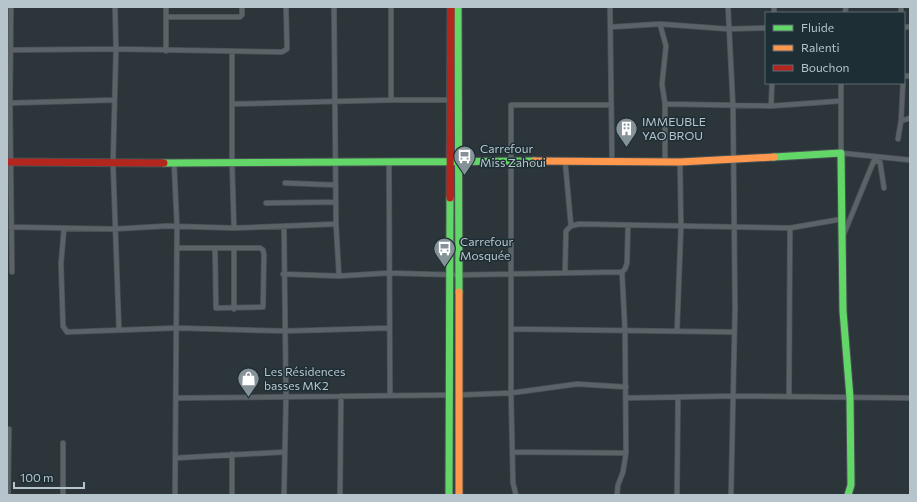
<svg xmlns="http://www.w3.org/2000/svg" width="917" height="502" font-family="Commissioner,sans-serif">
	<style>
		.lines { fill: none; stroke-linecap: round; stroke-linejoin: round }
		.street-casing { stroke: #495155; stroke-width: 6 }
		.fast-casing { stroke: #495155; stroke-width: 9 }
		.slow-casing { stroke: #495155; stroke-width: 9 }
		.jam-casing { stroke: #495155; stroke-width: 9 }
		.street { stroke: #5b6368; stroke-width: 4.5 }
		.fast { stroke: #63d668; stroke-width: 7 }
		.slow { stroke: #ff974d; stroke-width: 7 }
		.jam { stroke: #b3261e; stroke-width: 7 }
		.labels { text-anchor: middle; stroke-width: 3; stroke-linejoin: round; paint-order: stroke }
		.poi-label { font-size: 12px; fill: #b6c4cb; stroke: #1e2e35; text-anchor: start }
	</style>
	<rect width="100%" height="100%" fill="#2b353a"/>
	<g class="lines">
		<defs>
			<path id="street" d="M 334,7 L 336,224 L 339,276
				M 391,7 L 391,100
				M 610,7 L 612,161
				M 728,7 L 733,106 L 735,308 L 731,495
				M 774,13 L 774,7
				M 845,13 L 846,7
				M 901,13 L 901,7
				M 166,17 L 240,17 L 242,15 L 242,7
				M 660,24 L 666,46 L 662,84 L 665,104 L 665,162
				M 611,27 L 660,24 L 728,29 L 766,28
				M 904,27 L 910,27
				M 11,50 L 116,49 L 115,7
				M 166,51 L 166,7
				M 232,52 L 232,162 L 234,228
				M 904,76 L 910,76
				M 841,83 L 841,153 L 910,160
				M 7,103 L 10,103 L 11,7
				M 232,104 L 391,100 L 451,100
				M 665,104 L 771,106 L 840,101
				M 771,106 L 772,83
				M 901,121 L 903,83
				M 898,139 L 901,121 L 910,118
				M 565,160 L 571,226
				M 875,161 L 880,162 L 884,188
				M 174,162 L 177,226 L 175,495
				M 389,162 L 390,394
				M 285,183 L 336,185
				M 266,203 L 336,202
				M 11,227 L 114,229 L 167,226 L 234,228 L 336,224
				M 284,227 L 286,396 L 284,495
				M 64,228 L 61,264 L 63,326 L 67,332 L 177,328 L 285,331 L 389,328
				M 843,236 L 875,158
				M 177,248 L 260,248 L 263,250 L 264,255 L 263,307 L 216,308 L 215,248
				M 234,248 L 234,309
				M 12,272 L 10,103 L 114,100
				M 565,273 L 566,231 L 571,226 L 579,224 L 790,228 L 842,219
				M 283,274 L 339,276 L 389,273 L 458,275 L 622,272
				M 511,329 L 734,332
				M 119,330 L 113,163 L 116,49 L 282,52 L 287,49 L 286,7
				M 677,331 L 681,227 L 680,162
				M 458,395 L 511,393 L 577,384 L 626,387
				M 789,397 L 790,228
				M 177,398 L 450,395
				M 626,398 L 733,396 L 910,398
				M 512,452 L 626,453
				M 176,458 L 284,452
				M 8,495 L 9,429
				M 63,495 L 63,443
				M 232,495 L 232,454
				M 340,495 L 341,396
				M 516,495 L 513,483 L 511,393 L 511,105 L 611,105
				M 617,495 L 618,485 L 623,472 L 626,453 L 625,331 L 622,272 L 625,269 L 627,263 L 628,226
				M 677,495 L 678,397"/>
			<path id="fast" d="M 458,7 L 459,292
				M 774,157 L 841,153 L 843,311 L 850,398 L 851,485 L 848,495
				M 164,163 L 534,161
				M 449,495 L 450,198"/>
			<path id="slow" d="M 534,161 L 680,162 L 774,157
				M 459,292 L 459,495"/>
			<path id="jam" d="M 7,162 L 164,163
				M 450,198 L 451,7"/>
		</defs>
		<use href="#street" class="street-casing"/>
		<use href="#fast" class="fast-casing"/>
		<use href="#slow" class="slow-casing"/>
		<use href="#jam" class="jam-casing"/>
		<use href="#street" class="street"/>
		<use href="#fast" class="fast"/>
		<use href="#slow" class="slow"/>
		<use href="#jam" class="jam"/>
	</g>
	<defs>
		<symbol id="building-pin" viewBox="-11 -11 22 30"><path d="M0 17L-7.5 6A9.5 9.5 0 1 1 7.5 6Z" fill="#859298" stroke="#1e2e35"/><path d="M-4-6H4V6H1V3H-1V6H-4ZM-2.5-4.3h1.7v1.8h-1.7ZM.8-4.3h1.7v1.8H.8ZM-2.5-1h1.7V.8h-1.7ZM.8-1h1.7V.8H.8Z" fill="#fff"/></symbol>
		<symbol id="bus-pin" viewBox="-11 -11 22 30"><path d="M0 17L-7.5 6A9.5 9.5 0 1 1 7.5 6Z" fill="#859298" stroke="#1e2e35"/><path d="M-5-6H5V4H4V6H2V4H-2V6H-4V4H-5ZM-3.5-4V0h7V-4ZM-3.5 1.2v1.5H-2V1.2ZM2 1.2v1.5H3.5V1.2Z" fill="#fff"/></symbol>
		<symbol id="shop-pin" viewBox="-11 -11 22 30"><path d="M0 17L-7.5 6A9.5 9.5 0 1 1 7.5 6Z" fill="#859298" stroke="#1e2e35"/><path d="M-5-2.5h2.3a2.7 3.5 0 0 1 5.4 0H5L5.5 6h-11ZM-1.5-2.5h3a1.5 2.3 0 0 0-3 0Z" fill="#fff"/></symbol>
	</defs>
	<g fill-rule="evenodd">
		<use href="#building-pin" x="614" y="116" width="25" height="34"/>
		<use href="#bus-pin" x="452" y="144" width="25" height="34"/>
		<use href="#bus-pin" x="432" y="236" width="25" height="34"/>
		<use href="#shop-pin" x="236" y="366" width="25" height="34"/>
	</g>
	<g class="labels">
		<g class="poi-label">
			<text x="642" y="126">IMMEUBLE<tspan x="642" dy="14">YAO BROU</tspan></text>
			<text x="480" y="153">Carrefour<tspan x="480" dy="14">Miss Zahoui</tspan></text>
			<text x="460" y="246">Carrefour<tspan x="460" dy="14">Mosquée</tspan></text>
			<text x="264" y="376">Les Résidences<tspan x="264" dy="14">basses MK2</tspan></text>
		</g>
	</g>
	<rect width="917" height="502" fill="none" stroke="#b6c4cb" stroke-width="16"/>
	<rect x="765" y="12" width="140" height="72" fill="#1e2e35" stroke="#5b6a71"/>
	<rect x="773" y="25" width="20" height="6" fill="#63d668" stroke="#5b6a71"/>
	<text x="801" y="32" font-size="12" fill="#b6c4cb">Fluide</text>
	<rect x="773" y="45" width="20" height="6" fill="#ff974d" stroke="#5b6a71"/>
	<text x="801" y="52" font-size="12" fill="#b6c4cb">Ralenti</text>
	<rect x="773" y="65" width="20" height="6" fill="#b3261e" stroke="#5b6a71"/>
	<text x="801" y="72" font-size="12" fill="#b6c4cb">Bouchon</text>
	<path d="M14 482v6h70v-6" fill="none" stroke="#b6c4cb" stroke-width="2"/>
	<text x="20" y="482" font-size="12" fill="#b6c4cb" stroke="#1e2e35" stroke-width="3" paint-order="stroke">100 m</text>
</svg>
